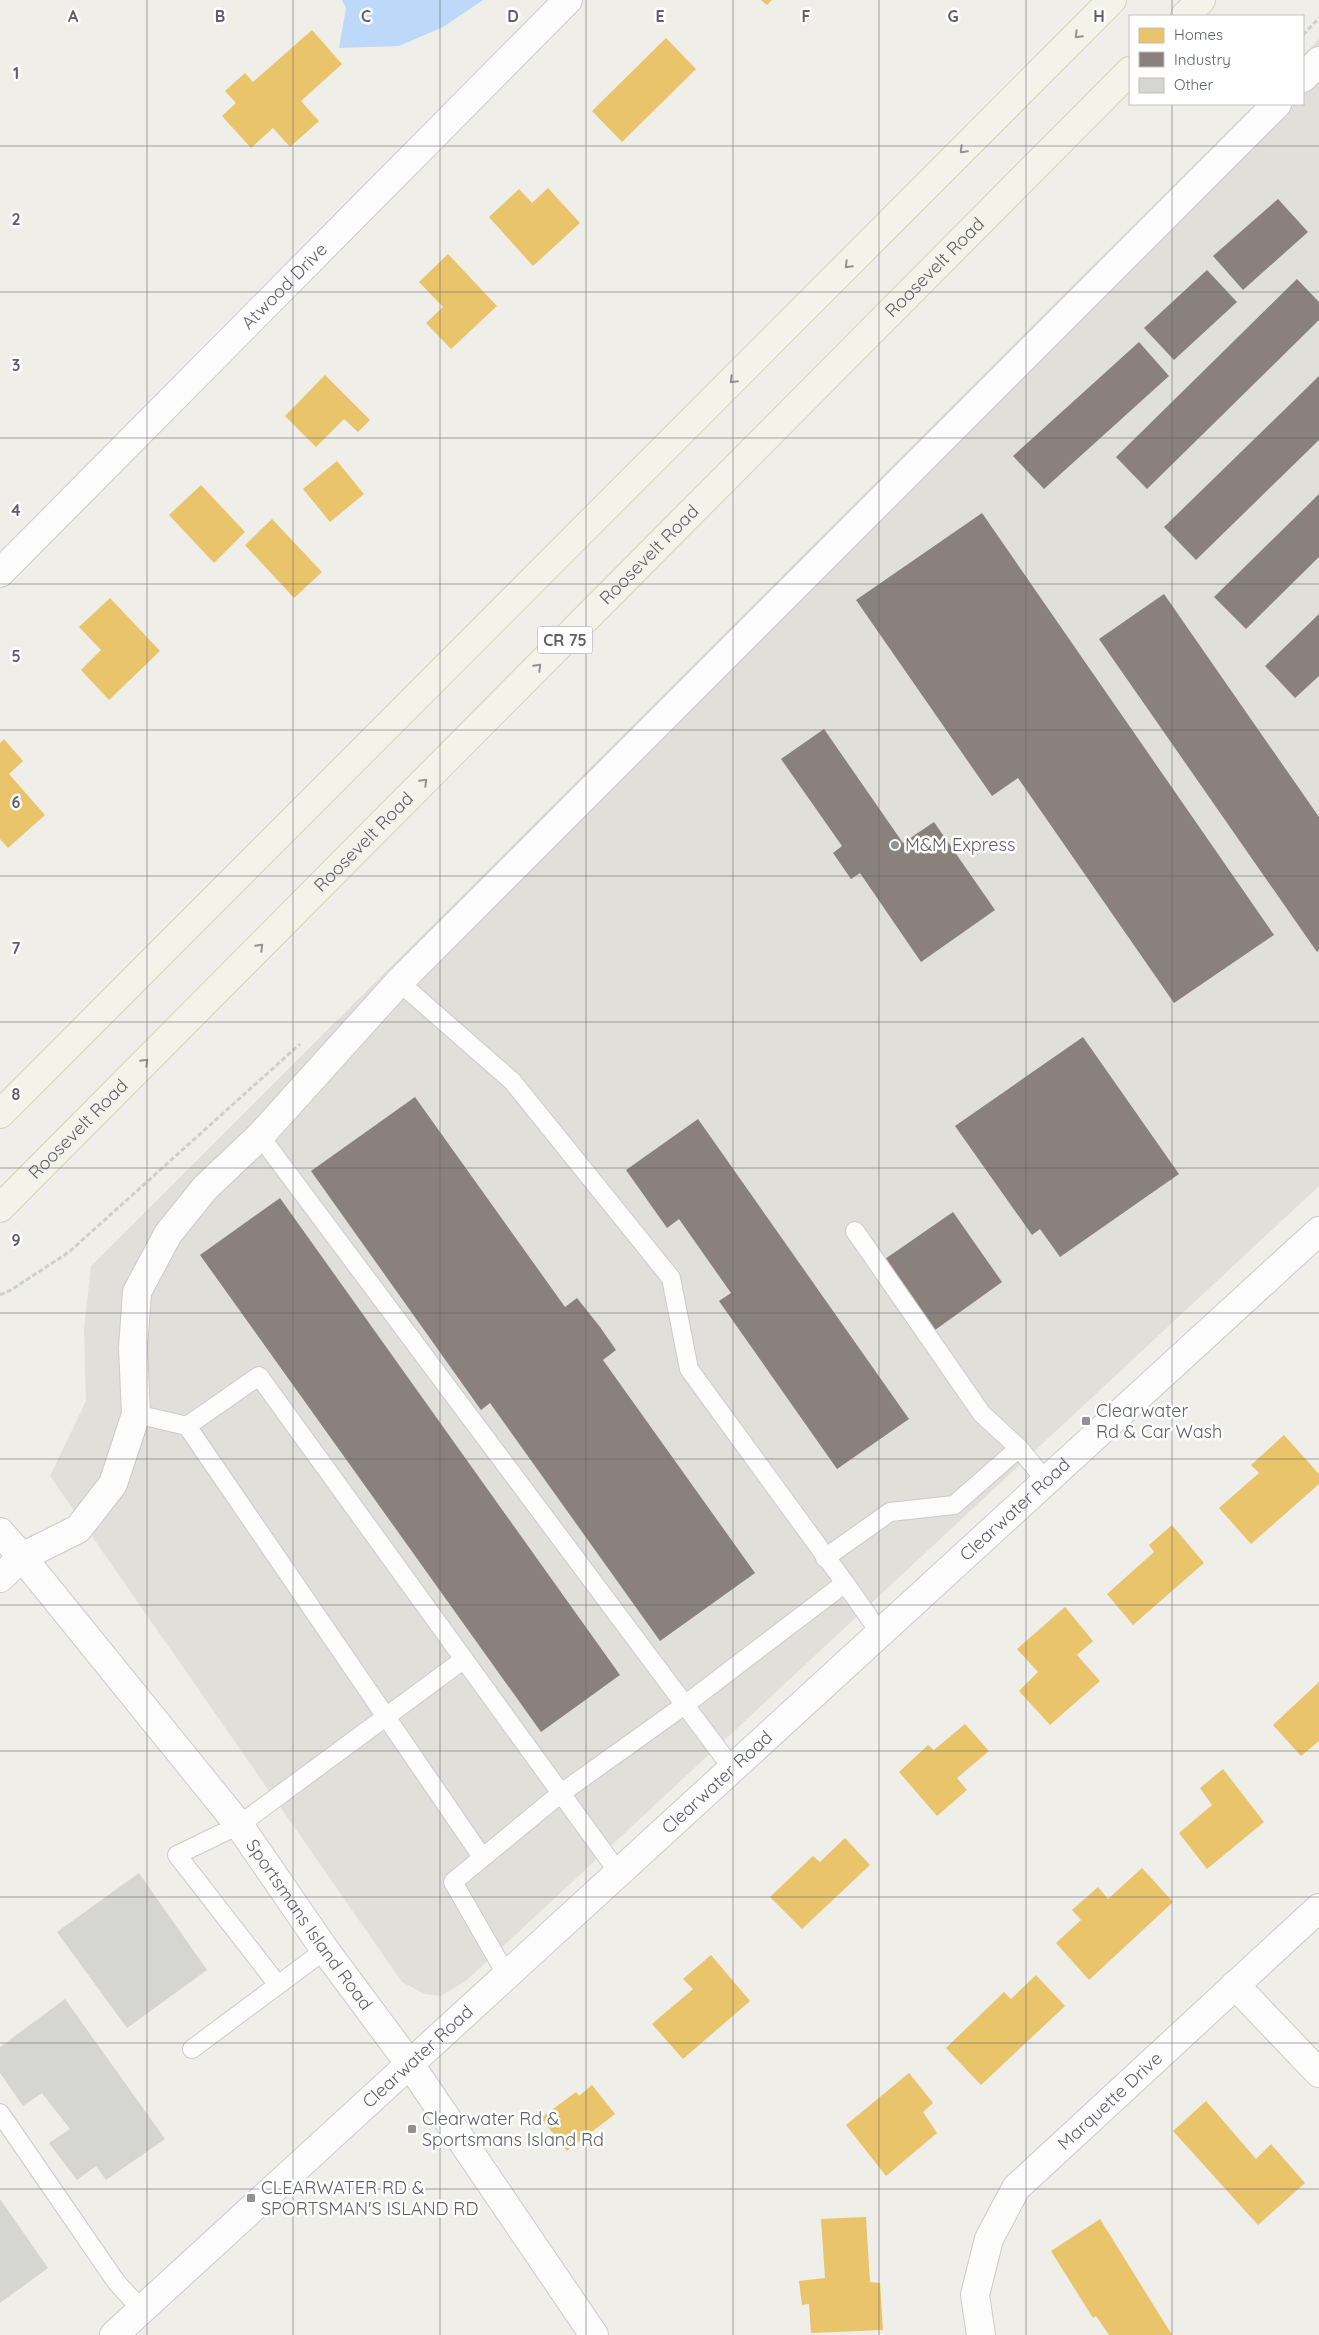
<svg xmlns="http://www.w3.org/2000/svg" width="1319" height="2335" font-family="Quicksand,sans-serif">
	<style>
		.industrial { fill: #e0dfda }
		.water { fill: #bdd8f8 }
		.homes { fill: #e9c46a }
		.industry { fill: #8a817c }
		.building { fill: #d5d5d2 }
		.lines { fill: none; stroke-linecap: round; stroke-linejoin: round }
		.lane-casing { stroke: #cbcbc9; stroke-width: 20 }
		.street-casing { stroke: #cbcbc9; stroke-width: 30 }
		.secondary-casing { stroke: #cbcbca; stroke-width: 30 }
		.primary-casing { stroke: #d7d2b6; stroke-width: 30 }
		.path { stroke: #ccd0cd; stroke-width: 3; stroke-dasharray: 5 2.5; stroke-linecap: butt }
		.lane { stroke: #fdfcfc; stroke-width: 18 }
		.street { stroke: #fdfcfc; stroke-width: 28 }
		.secondary { stroke: #fdfcfc; stroke-width: 28 }
		.primary { stroke: #f3f3e9; stroke-width: 28 }
		.oneway { stroke: #929494 }
		.grid { fill: none; stroke: #5e6167; stroke-width: 1; stroke-opacity: 0.55 }
		.poi-dot { fill: #919294; stroke: #fff; stroke-width: 2 }
		.labels { text-anchor: middle; stroke-width: 5; stroke-linejoin: round; paint-order: stroke }
		.shield { fill: #fff; stroke: #8e9095; stroke-width: 1 }
		.shield-label { font-size: 16px; font-weight: bold; fill: #5e6167 }
		.street-label { font-size: 18px; fill: #5e6167; stroke: #fff }
		.poi-label { font-size: 18px; fill: #5e6167; stroke: #fff; text-anchor: start }
		.grid-label { font-size: 16px; text-anchor: middle; font-weight: bold; fill: #5e6167; stroke: #fff; stroke-width: 5; stroke-linejoin: round; paint-order: stroke }
	</style>
	<rect width="100%" height="100%" fill="#efeee9"/>
	<path class="industrial" d="M 1319,39 L 1319,1186 L 467,1980 L 441,1996 L 425,1994 L 402,1982 L 50,1476 L 86,1401 L 84,1329 L 91,1266 L 1255,104 L 1303,104 L 1303,56 Z"/>
	<path class="water" d="M 342,0 L 483,0 L 443,27 L 399,46 L 339,48 L 346,8 Z"/>
	<path class="homes" d="M 761,0 L 772,0 L 767,5 Z
		M 312,30 L 342,64 L 301,101 L 319,121 L 290,147 L 273,128 L 251,148 L 222,116 L 236,103 L 225,91 L 245,73 L 253,82 Z
		M 666,38 L 696,69 L 622,142 L 592,111 Z
		M 548,188 L 580,223 L 533,266 L 489,217 L 519,189 L 532,203 Z
		M 448,254 L 497,306 L 451,349 L 426,323 L 443,307 L 419,282 Z
		M 325,375 L 370,420 L 358,432 L 344,419 L 316,447 L 285,416 Z
		M 337,461 L 364,494 L 330,522 L 303,489 Z
		M 201,485 L 245,532 L 214,563 L 169,515 Z
		M 272,519 L 322,572 L 294,598 L 245,545 Z
		M 110,598 L 160,651 L 109,700 L 81,670 L 101,650 L 79,627 Z
		M 4,739 L 23,761 L 9,774 L 45,815 L 8,848 L 0,839 L 0,743 Z
		M 1284,1435 L 1319,1474 L 1319,1484 L 1251,1544 L 1219,1508 L 1259,1473 L 1251,1465 Z
		M 1172,1525 L 1204,1563 L 1133,1625 L 1107,1594 L 1154,1552 L 1149,1545 Z
		M 1065,1607 L 1093,1641 L 1077,1655 L 1100,1681 L 1050,1725 L 1019,1691 L 1038,1672 L 1017,1649 Z
		M 1319,1682 L 1319,1741 L 1301,1756 L 1273,1725 Z
		M 965,1724 L 989,1751 L 957,1778 L 967,1790 L 937,1816 L 899,1772 L 928,1745 L 934,1750 Z
		M 1223,1769 L 1264,1822 L 1207,1869 L 1179,1833 L 1212,1805 L 1200,1788 Z
		M 845,1838 L 870,1865 L 802,1929 L 770,1897 L 813,1856 L 820,1862 Z
		M 1142,1868 L 1173,1902 L 1089,1980 L 1056,1943 L 1081,1920 L 1072,1910 L 1098,1887 L 1108,1899 Z
		M 711,1955 L 750,2001 L 683,2059 L 652,2024 L 693,1989 L 683,1979 Z
		M 1036,1975 L 1065,2006 L 981,2085 L 946,2048 L 1004,1992 L 1011,1999 Z
		M 909,2073 L 933,2103 L 923,2112 L 937,2133 L 886,2176 L 846,2125 Z
		M 592,2085 L 615,2114 L 567,2151 L 541,2118 L 576,2092 L 579,2096 Z
		M 1206,2101 L 1256,2159 L 1271,2144 L 1305,2183 L 1258,2225 L 1173,2131 Z
		M 866,2217 L 870,2282 L 880,2283 L 883,2330 L 811,2333 L 809,2304 L 802,2305 L 799,2281 L 825,2278 L 821,2219 Z
		M 1100,2219 L 1172,2335 L 1109,2335 L 1096,2316 L 1093,2318 L 1051,2251 Z"/>
	<path class="industry" d="M 1278,199 L 1308,232 L 1243,290 L 1213,256 Z
		M 1207,270 L 1237,302 L 1174,360 L 1144,328 Z
		M 1297,279 L 1319,302 L 1319,320 L 1147,489 L 1116,457 Z
		M 1139,342 L 1169,376 L 1044,489 L 1013,456 Z
		M 1319,376 L 1319,440 L 1196,560 L 1164,527 Z
		M 1319,494 L 1319,557 L 1246,629 L 1214,597 Z
		M 982,513 L 1274,935 L 1174,1003 L 1018,778 L 992,796 L 856,600 Z
		M 1164,594 L 1319,817 L 1319,950 L 1317,952 L 1099,639 Z
		M 1319,614 L 1319,676 L 1295,698 L 1265,666 Z
		M 824,729 L 903,843 L 934,822 L 995,910 L 921,962 L 860,873 L 851,879 L 833,853 L 842,846 L 781,759 Z
		M 1083,1037 L 1179,1174 L 1060,1257 L 1040,1229 L 1032,1235 L 955,1126 Z
		M 415,1097 L 565,1307 L 577,1298 L 600,1327 L 616,1350 L 603,1360 L 755,1573 L 660,1641 L 490,1403 L 481,1410 L 311,1171 Z
		M 698,1119 L 909,1419 L 837,1469 L 719,1301 L 731,1293 L 679,1219 L 667,1228 L 626,1170 Z
		M 280,1198 L 620,1675 L 541,1732 L 200,1255 Z
		M 953,1212 L 1002,1282 L 935,1330 L 885,1259 Z"/>
	<path class="building" d="M 139,1873 L 207,1970 L 127,2028 L 57,1932 Z
		M 65,1999 L 165,2139 L 106,2180 L 96,2166 L 77,2180 L 49,2143 L 70,2129 L 42,2093 L 23,2106 L 0,2073 L 0,2047 Z
		M 0,2199 L 48,2268 L 0,2303 Z"/>
	<g class="lines">
		<defs>
			<path id="lane" d="M 399,982 L 512,1081 L 671,1278 L 689,1369 L 845,1583 L 686,1704 L 560,1794 L 453,1882 L 506,1974
				M 260,1136 L 732,1768
				M 136,1414 L 187,1426 L 482,1857
				M 187,1426 L 259,1376 L 618,1872
				M 1019,1448 L 1046,1481
				M 825,1558 L 890,1512 L 954,1505 L 1019,1448 L 982,1414 L 855,1231
				M 845,1583 L 880,1633
				M 278,1985 L 325,1950
				M 192,2049 L 278,1985 L 177,1855 L 239,1825 L 463,1660
				M 0,2113 L 117,2283 L 142,2310"/>
			<g id="street">
				<path d="M 1303,78 L 1319,61"/>
				<path id="s1" d="M 0,573 L 568,0"/>
				<path id="s2" d="M 0,1532 L 22,1557 L 239,1825 L 325,1950 L 409,2063 L 594,2335"/>
				<path d="M 0,1578 L 22,1557 L 78,1529 L 113,1484 L 136,1414 L 133,1348 L 137,1292 L 168,1234 L 205,1188 L 260,1136 L 399,982 L 1277,104"/>
				<path d="M 1235,1985 L 1319,2073"/>
				<path id="s3" d="M 981,2335 L 975,2295 L 989,2239 L 1016,2188 L 1319,1908"/>
			</g>
			<g id="secondary">
				<path id="s4" d="M 114,2335 L 1319,1231"/>
			</g>
			<g id="primary">
				<path d="M 1185,16 L 1201,0"/>
				<path d="M 0,1114 L 1112,0"/>
				<path id="s5" d="M 0,1208 L 1130,71"/>
			</g>
		</defs>
		<use href="#lane" class="lane-casing"/>
		<use href="#street" class="street-casing"/>
		<use href="#secondary" class="secondary-casing"/>
		<use href="#primary" class="primary-casing"/>
		<path class="path" d="M 1303,35 L 1319,18
			M 0,1295 L 11,1290 L 69,1252 L 300,1044"/>
		<use href="#lane" class="lane"/>
		<use href="#street" class="street"/>
		<use href="#secondary" class="secondary"/>
		<use href="#primary" class="primary"/>
	</g>
	<defs><path id="oneway-chevron" d="M-2-3.5L2.5 0L-2 3.5" fill="none" stroke-width="1.6" stroke-linecap="round" stroke-linejoin="round" transform="scale(1.25)"/></defs>
	<g class="oneway">
		<use href="#oneway-chevron" transform="translate(1078 35) rotate(135)"/>
		<use href="#oneway-chevron" transform="translate(963 150) rotate(135)"/>
		<use href="#oneway-chevron" transform="translate(848 265) rotate(135)"/>
		<use href="#oneway-chevron" transform="translate(733 380) rotate(135)"/>
		<use href="#oneway-chevron" transform="translate(538 667) rotate(-45)"/>
		<use href="#oneway-chevron" transform="translate(424 782) rotate(-45)"/>
		<use href="#oneway-chevron" transform="translate(260 947) rotate(-45)"/>
		<use href="#oneway-chevron" transform="translate(145 1062) rotate(-45)"/>
	</g>
	<path class="grid" d="M 147,0 L 147,2335M 293,0 L 293,2335M 440,0 L 440,2335M 586,0 L 586,2335M 733,0 L 733,2335M 879,0 L 879,2335M 1026,0 L 1026,2335M 1172,0 L 1172,16M 1172,104 L 1172,2335M 0,146 L 1319,146M 0,292 L 1319,292M 0,438 L 1319,438M 0,584 L 1319,584M 0,730 L 1319,730M 0,876 L 1319,876M 0,1022 L 1319,1022M 0,1168 L 1319,1168M 0,1313 L 1319,1313M 0,1459 L 1319,1459M 0,1605 L 1319,1605M 0,1751 L 1319,1751M 0,1897 L 1319,1897M 0,2043 L 1319,2043M 0,2189 L 1319,2189"/>
	<g class="poi-dot">
		<circle cx="895" cy="845" r="5"/>
		<rect x="1081" y="1416" width="10" height="10" rx="2.5"/>
		<rect x="407" y="2124" width="10" height="10" rx="2.5"/>
		<rect x="246" y="2193" width="10" height="10" rx="2.5"/>
	</g>
	<g class="labels">
		<rect class="shield" x="537.5" y="626.5" width="55" height="27" rx="4"/>
		<g class="shield-label">
			<text x="565" y="646">CR 75</text>
		</g>
		<g class="street-label">
			<text dy="6" stroke="none"><textPath href="#s5" startOffset="1326">Roosevelt Road</textPath></text>
			<text dy="6" stroke="none"><textPath href="#s1" startOffset="404">Atwood Drive</textPath></text>
			<text dy="6" stroke="none"><textPath href="#s5" startOffset="921">Roosevelt Road</textPath></text>
			<text dy="6" stroke="none"><textPath href="#s5" startOffset="516">Roosevelt Road</textPath></text>
			<text dy="6" stroke="none"><textPath href="#s5" startOffset="111">Roosevelt Road</textPath></text>
			<text dy="6" stroke="none"><textPath href="#s4" startOffset="1222">Clearwater Road</textPath></text>
			<text dy="6" stroke="none"><textPath href="#s4" startOffset="818">Clearwater Road</textPath></text>
			<text dy="6" stroke="none"><textPath href="#s2" startOffset="500">Sportsmans Island Road</textPath></text>
			<text dy="6" stroke="none"><textPath href="#s4" startOffset="412">Clearwater Road</textPath></text>
			<text dy="6" stroke="none"><textPath href="#s3" startOffset="284">Marquette Drive</textPath></text>
		</g>
		<g class="poi-label">
			<text x="905" y="851">M&amp;M Express</text>
			<text x="1096" y="1417">Clearwater<tspan x="1096" dy="21">Rd &amp; Car Wash</tspan></text>
			<text x="422" y="2125">Clearwater Rd &amp;<tspan x="422" dy="21">Sportsmans Island Rd</tspan></text>
			<text x="261" y="2194">CLEARWATER RD &amp;<tspan x="261" dy="21">SPORTSMAN'S ISLAND RD</tspan></text>
		</g>
	</g>
	<g class="grid-label">
		<text x="73" y="22">A</text>
		<text x="220" y="22">B</text>
		<text x="366" y="22">C</text>
		<text x="513" y="22">D</text>
		<text x="660" y="22">E</text>
		<text x="806" y="22">F</text>
		<text x="953" y="22">G</text>
		<text x="1099" y="22">H</text>
		<text x="16" y="79">1</text>
		<text x="16" y="225">2</text>
		<text x="16" y="371">3</text>
		<text x="16" y="516">4</text>
		<text x="16" y="662">5</text>
		<text x="16" y="808">6</text>
		<text x="16" y="954">7</text>
		<text x="16" y="1100">8</text>
		<text x="16" y="1246">9</text>
	</g>
	<rect x="1129" y="15" width="175" height="90" fill="#ffffff" stroke="#bfc0c2"/>
	<rect x="1139" y="28" width="25" height="15" fill="#e9c46a" stroke="#bfc0c2"/>
	<text x="1174" y="40" font-size="15" fill="#5e6167">Homes</text>
	<rect x="1139" y="52" width="25" height="15" fill="#8a817c" stroke="#bfc0c2"/>
	<text x="1174" y="65" font-size="15" fill="#5e6167">Industry</text>
	<rect x="1139" y="78" width="25" height="15" fill="#d5d5d2" stroke="#bfc0c2"/>
	<text x="1174" y="90" font-size="15" fill="#5e6167">Other</text>
</svg>
